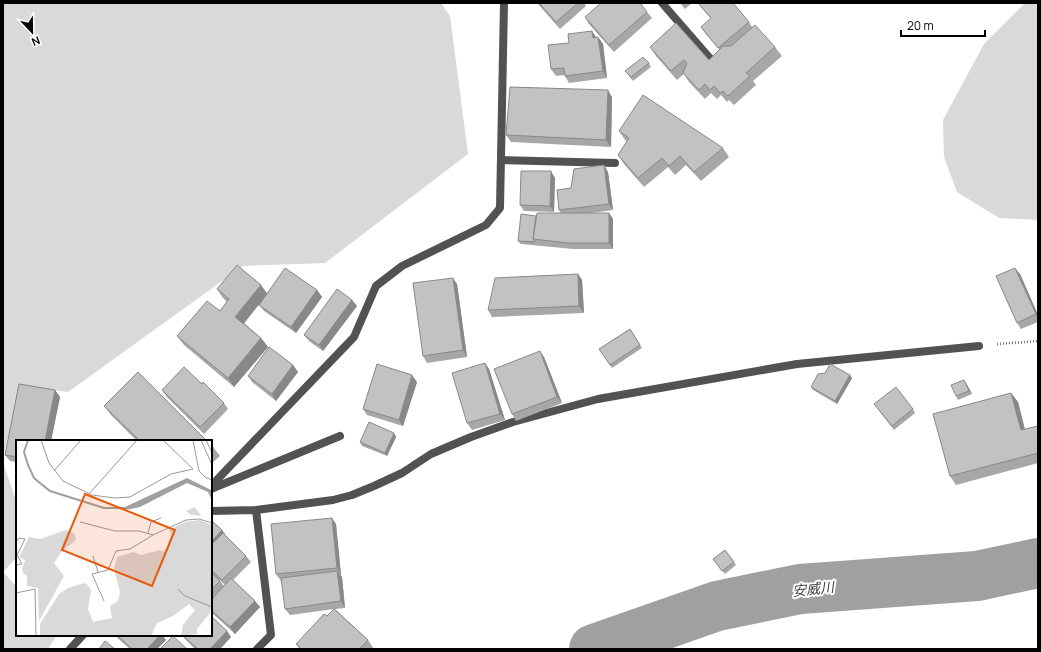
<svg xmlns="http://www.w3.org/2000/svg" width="1041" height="652" font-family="Manrope,'Noto Sans JP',sans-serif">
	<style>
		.green { fill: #d9d9d9 }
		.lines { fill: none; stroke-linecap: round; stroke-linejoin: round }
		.river { stroke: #a0a0a0; stroke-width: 50 }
		.path { stroke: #747474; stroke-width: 2.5; stroke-dasharray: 1 2; stroke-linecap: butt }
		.minor { stroke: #525252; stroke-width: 8 }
		.wall { fill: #a7a7a7 }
		.shaded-wall { fill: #888 }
		.building { fill: #c2c2c2; stroke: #888 }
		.labels { text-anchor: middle; stroke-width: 4; stroke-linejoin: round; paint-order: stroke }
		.water-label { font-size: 14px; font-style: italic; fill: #414141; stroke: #fff }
		.inset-river { fill: none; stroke: #a0a0a0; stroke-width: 2 }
		.inset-road { fill: none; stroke: #999; stroke-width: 1 }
		.view { fill: #e8590c; fill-opacity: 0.15; stroke: #e8590c; stroke-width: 2 }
		.inset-edge { fill: none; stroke: #000; stroke-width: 2 }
	</style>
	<rect width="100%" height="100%" fill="#fff"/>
	<path class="green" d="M 3,3 L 441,3 L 450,16 L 468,154 L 325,263 L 243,266 L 68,392 L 21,386 L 3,457 Z
		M 1025,3 L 1038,3 L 1038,220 L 999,218 L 957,192 L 944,157 L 943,120 L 984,44 Z
		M 3,463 L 17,503 L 17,557 L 3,572 L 17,587 L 17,635 L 57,635 L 48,649 L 3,649 Z"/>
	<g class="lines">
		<path class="river" d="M 594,649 L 717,606 L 800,589 L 977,576 L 1038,563"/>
		<path class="path" d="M 997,344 L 1038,341"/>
		<path class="minor" d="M 662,3 L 715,64
			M 501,160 L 615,163
			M 211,486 L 354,337 L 376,286 L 402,266 L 486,225 L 500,208 L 504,3
			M 211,489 L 340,436
			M 256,510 L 271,635 L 257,649
			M 211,511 L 256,510 L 333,500 L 352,495 L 374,486 L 402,473 L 431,454 L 471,437 L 513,422 L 598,399 L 797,364 L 979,346
			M 70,649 L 83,635"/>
	</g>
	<path class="wall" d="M 537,3 L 584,3 L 586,6 L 560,29 Z
		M 680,3 L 692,3 L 685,9 Z
		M 698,3 L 749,22 L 752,27 L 775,47 L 782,56 L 753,81 L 756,85 L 734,105 L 729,100 L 727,102 L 721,95 L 717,99 L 711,93 L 705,99 L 689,82 L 684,74 L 677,80 L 656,56 L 650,47 L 709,60 L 720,50 L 705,33 L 701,27 L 711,19 Z
		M 647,12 L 652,18 L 614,52 L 589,24 L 585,17 Z
		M 592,31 L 596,38 L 598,37 L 603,44 L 607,78 L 569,83 L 565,76 L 564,75 L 556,76 L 551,69 L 569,43 Z
		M 649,63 L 651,67 L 633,81 L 625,71 Z
		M 612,97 L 611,147 L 511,142 L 506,135 Z
		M 619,131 L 723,148 L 729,157 L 701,181 L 686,165 L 675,175 L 668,167 L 644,187 L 624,164 L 618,155 L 627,141 L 625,140 Z
		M 608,172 L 613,210 L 592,213 L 609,213 L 613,219 L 613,249 L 573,249 L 521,244 L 518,241 L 536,216 L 561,213 L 559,210 L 571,188 Z
		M 555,178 L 554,212 L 524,211 L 520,205 Z
		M 578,274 L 582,280 L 584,313 L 492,317 L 488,310 Z
		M 1020,274 L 1038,315 L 1038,322 L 1021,329 L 1017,323 Z
		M 457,284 L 467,357 L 427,363 L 423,356 Z
		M 261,285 L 267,293 L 317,290 L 322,297 L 296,333 L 264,311 L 259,305 L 262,301 L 244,323 L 261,338 L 268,347 L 234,387 L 184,345 L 177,336 L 220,311 L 227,302 L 223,298 L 217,289 Z
		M 352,300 L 357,306 L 323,351 L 309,341 L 304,335 Z
		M 630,329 L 642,348 L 612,368 L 599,349 Z
		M 544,357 L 562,403 L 516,421 L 512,414 Z
		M 485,363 L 489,369 L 505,420 L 472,430 L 467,423 Z
		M 293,365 L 298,372 L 276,401 L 252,382 L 248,376 Z
		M 850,375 L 852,378 L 837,404 L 813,390 L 811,387 Z
		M 417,382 L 403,426 L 367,415 L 363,409 Z
		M 966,383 L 972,394 L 958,400 L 956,396 Z
		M 19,384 L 55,390 L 60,397 L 51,441 L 17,441 L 17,462 L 10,461 L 5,455 Z
		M 162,390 L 224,403 L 228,409 L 204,434 L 166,396 Z
		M 1011,393 L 1018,402 L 1025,429 L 1038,426 L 1038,463 L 956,485 L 950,476 Z
		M 104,406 L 207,441 L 137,441 L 111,415 Z
		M 877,408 L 913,409 L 915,413 L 894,430 Z
		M 394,433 L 396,437 L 387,456 L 362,446 L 360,442 Z
		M 211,444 L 220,456 L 211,464 Z
		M 211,520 L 222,530 L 224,534 L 246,556 L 251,562 L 233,580 L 260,607 L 235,634 L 211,612 L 211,572 L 220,581 L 224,586 L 225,585 L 211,572 Z
		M 336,524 L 341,575 L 340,575 L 342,577 L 345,608 L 335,609 L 368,640 L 374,649 L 298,649 L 299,648 L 296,644 L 327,616 L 334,609 L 290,615 L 285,609 L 282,581 L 281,581 L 276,574 Z
		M 725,550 L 736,565 L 725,574 L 713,559 Z
		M 227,631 L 231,637 L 220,649 L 195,649 L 185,639 L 182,635 L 211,635 Z
		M 114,635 L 162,635 L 166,640 L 157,649 L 130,649 Z"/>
	<path class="shaded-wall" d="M 592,31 L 596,37 L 597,45 L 593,38 Z
		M 598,37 L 603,44 L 607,78 L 603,71 Z
		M 608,90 L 612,97 L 611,147 L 606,140 Z
		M 604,165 L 608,172 L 613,210 L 609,204 Z
		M 551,171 L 555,178 L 554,212 L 550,206 Z
		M 609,213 L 613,219 L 613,249 L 609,243 Z
		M 1015,268 L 1020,274 L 1038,315 L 1038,317 L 1036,314 Z
		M 578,274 L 582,280 L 584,313 L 579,306 Z
		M 453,278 L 457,284 L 467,357 L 463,350 Z
		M 261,285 L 267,294 L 242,326 L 235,317 Z
		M 317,290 L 322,297 L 296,333 L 291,327 Z
		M 352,300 L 357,306 L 323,351 L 319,345 Z
		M 261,338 L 268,347 L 234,387 L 228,378 Z
		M 540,351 L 544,357 L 562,403 L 557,397 Z
		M 485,363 L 489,369 L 505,420 L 500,414 Z
		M 293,365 L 298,372 L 276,401 L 272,394 Z
		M 412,375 L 417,382 L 403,426 L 399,420 Z
		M 850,375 L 852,378 L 837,404 L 835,401 Z
		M 964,380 L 966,383 L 972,394 L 969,391 Z
		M 55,390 L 60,397 L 51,441 L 45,441 Z
		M 1011,393 L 1018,402 L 1027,439 L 1021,430 Z
		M 394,433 L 396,437 L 387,456 L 385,453 Z
		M 332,518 L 336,524 L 341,575 L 337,568 Z
		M 222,530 L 225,534 L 211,548 L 211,542 Z
		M 337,571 L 342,577 L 345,608 L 341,601 Z
		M 255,601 L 260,607 L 235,634 L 230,627 Z
		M 227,631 L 231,637 L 220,649 L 210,649 Z
		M 160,635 L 162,635 L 166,640 L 157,649 L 147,649 Z"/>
	<path class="building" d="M 539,3 L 578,3 L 556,22 Z
		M 601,3 L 640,3 L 647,12 L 609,45 L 585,17 Z
		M 698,3 L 733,3 L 749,22 L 718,48 L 701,27 L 711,18 Z
		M 676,23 L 709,60 L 723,46 L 731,46 L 755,25 L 775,47 L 746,73 L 750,76 L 728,96 L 723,91 L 720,93 L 714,86 L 710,90 L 705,84 L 699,90 L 683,73 L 687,63 L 684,60 L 671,71 L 650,47 Z
		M 592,31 L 593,38 L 598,37 L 603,71 L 565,76 L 564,68 L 551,69 L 548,45 L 569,43 L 568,34 Z
		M 643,57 L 649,63 L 631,77 L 625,71 Z
		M 510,87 L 608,90 L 606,140 L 506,135 Z
		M 643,95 L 723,148 L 694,172 L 680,156 L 669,166 L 662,158 L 638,178 L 618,155 L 629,138 L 619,131 Z
		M 604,165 L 609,204 L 559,210 L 557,190 L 571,188 L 574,169 Z
		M 521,171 L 551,171 L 550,206 L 520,205 Z
		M 537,213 L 609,213 L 609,243 L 569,243 L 533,239 Z
		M 521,214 L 536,216 L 533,239 L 535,242 L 518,241 Z
		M 237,265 L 261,285 L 235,317 L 261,338 L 228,378 L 177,336 L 207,301 L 220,311 L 229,299 L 217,289 Z
		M 285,268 L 317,290 L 291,327 L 259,305 Z
		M 1015,268 L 1036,314 L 1017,323 L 996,276 Z
		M 578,274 L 579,306 L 488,310 L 495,278 Z
		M 453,278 L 463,350 L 423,356 L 413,283 Z
		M 337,289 L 352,300 L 319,345 L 304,335 Z
		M 630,329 L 640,345 L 610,365 L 599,349 Z
		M 269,347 L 293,365 L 272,394 L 248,376 Z
		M 540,351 L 557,397 L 512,414 L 494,369 Z
		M 485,363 L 500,414 L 467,423 L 452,373 Z
		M 377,364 L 412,375 L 399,420 L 363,409 Z
		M 830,364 L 850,375 L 835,401 L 811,387 L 818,374 L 825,373 Z
		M 184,367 L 202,384 L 203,382 L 224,403 L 200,427 L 162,390 Z
		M 138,372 L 207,441 L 140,441 L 104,406 Z
		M 964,380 L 969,391 L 956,396 L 951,385 Z
		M 19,384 L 55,390 L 45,441 L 17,441 L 17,457 L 5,455 Z
		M 896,387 L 913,409 L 892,426 L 874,404 Z
		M 1011,393 L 1021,430 L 1038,426 L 1038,453 L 950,476 L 933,414 Z
		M 369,422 L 394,433 L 385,453 L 360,442 Z
		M 211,444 L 213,447 L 211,449 Z
		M 332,518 L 337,568 L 276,574 L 271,524 Z
		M 211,520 L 222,530 L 211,542 Z
		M 223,533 L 246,556 L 222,580 L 211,570 L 211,545 Z
		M 725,550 L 734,562 L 722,571 L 713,559 Z
		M 337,571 L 341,601 L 285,609 L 281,578 Z
		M 211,572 L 220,581 L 211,590 Z
		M 231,578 L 255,601 L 230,627 L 211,610 L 211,600 Z
		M 334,609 L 368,640 L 360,648 L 362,649 L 298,649 L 300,647 L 296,644 L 324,614 L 327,616 Z
		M 211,616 L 227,631 L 210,649 L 198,649 L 182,635 L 211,635 Z
		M 117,635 L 160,635 L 147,649 L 132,649 Z
		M 173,636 L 187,649 L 160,649 Z
		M 105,641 L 115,649 L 99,649 Z"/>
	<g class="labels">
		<g class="water-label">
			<text transform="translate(813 589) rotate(-6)" y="5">安威川</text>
		</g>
	</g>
	<g transform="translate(16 440)">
		<rect width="196" height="196" fill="#fff"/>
		<path d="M 178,67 L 184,74 L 186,76 L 175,75 L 170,71 ZM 183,80 L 196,85 L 196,164 L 194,173 L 181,189 L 181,194 L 165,196 L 167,185 L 179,170 L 173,164 L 157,176 L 141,183 L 135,196 L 24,196 L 24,184 L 43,154 L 52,148 L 65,144 L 70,143 L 75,150 L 72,169 L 77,182 L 96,178 L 94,166 L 102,161 L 104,152 L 98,129 L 101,117 L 117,112 L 125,115 L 144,110 L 148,112 L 152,107 L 153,99 L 156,97 L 153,90 L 169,82 ZM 50,90 L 58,93 L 60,100 L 46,111 L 38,123 L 48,136 L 23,181 L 22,148 L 11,146 L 11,136 L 7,133 L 6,129 L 9,120 L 3,117 L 13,97 L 24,99 Z" fill="#d9d9d9"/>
		<path d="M 171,38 L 195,50 L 196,51 L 196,60 L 192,52 L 171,43 L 124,67 L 109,70 L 109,67 Z" fill="#a0a0a0"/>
		<path class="inset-river" d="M 12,0 L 8,12 L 12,25 L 18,38 L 34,51 L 88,68 L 114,68"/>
		<path class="inset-road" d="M 25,0 L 33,23 L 47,41 L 76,55 L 99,58 L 114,57 L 155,34 L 177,29 L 147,0M 177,0 L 183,31 L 189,37 L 196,40M 185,0 L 196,25M 190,0 L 196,13M 38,31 L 65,0M 73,54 L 121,0M 64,82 L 99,91 L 123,91 L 137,95 L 170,80 L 183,79 L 196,83M 132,93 L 135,82 L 145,78M 77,116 L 82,132M 0,125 L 6,124 L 1,115 L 9,99 L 3,98 L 0,102M 162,149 L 169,156 L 196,167M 0,153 L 19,149 L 20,196M 88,161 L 76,134 L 92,130 L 100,111 L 114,109 L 137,95"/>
		<path class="view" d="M 69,54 L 159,90 L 136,146 L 46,110 Z"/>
		<rect width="196" height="196" class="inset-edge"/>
	</g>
	<rect width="1041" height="652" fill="none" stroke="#000000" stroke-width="8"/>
	<g transform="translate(32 32) rotate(158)" stroke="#ffffff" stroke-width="3" paint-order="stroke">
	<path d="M0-3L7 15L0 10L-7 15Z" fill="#000000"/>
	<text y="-6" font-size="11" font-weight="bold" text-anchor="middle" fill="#000000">N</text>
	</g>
	<path d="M901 30v6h84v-6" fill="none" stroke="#000000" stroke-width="2"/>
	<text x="907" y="30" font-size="12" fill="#000000" stroke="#ffffff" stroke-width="3" paint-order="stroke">20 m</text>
</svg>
